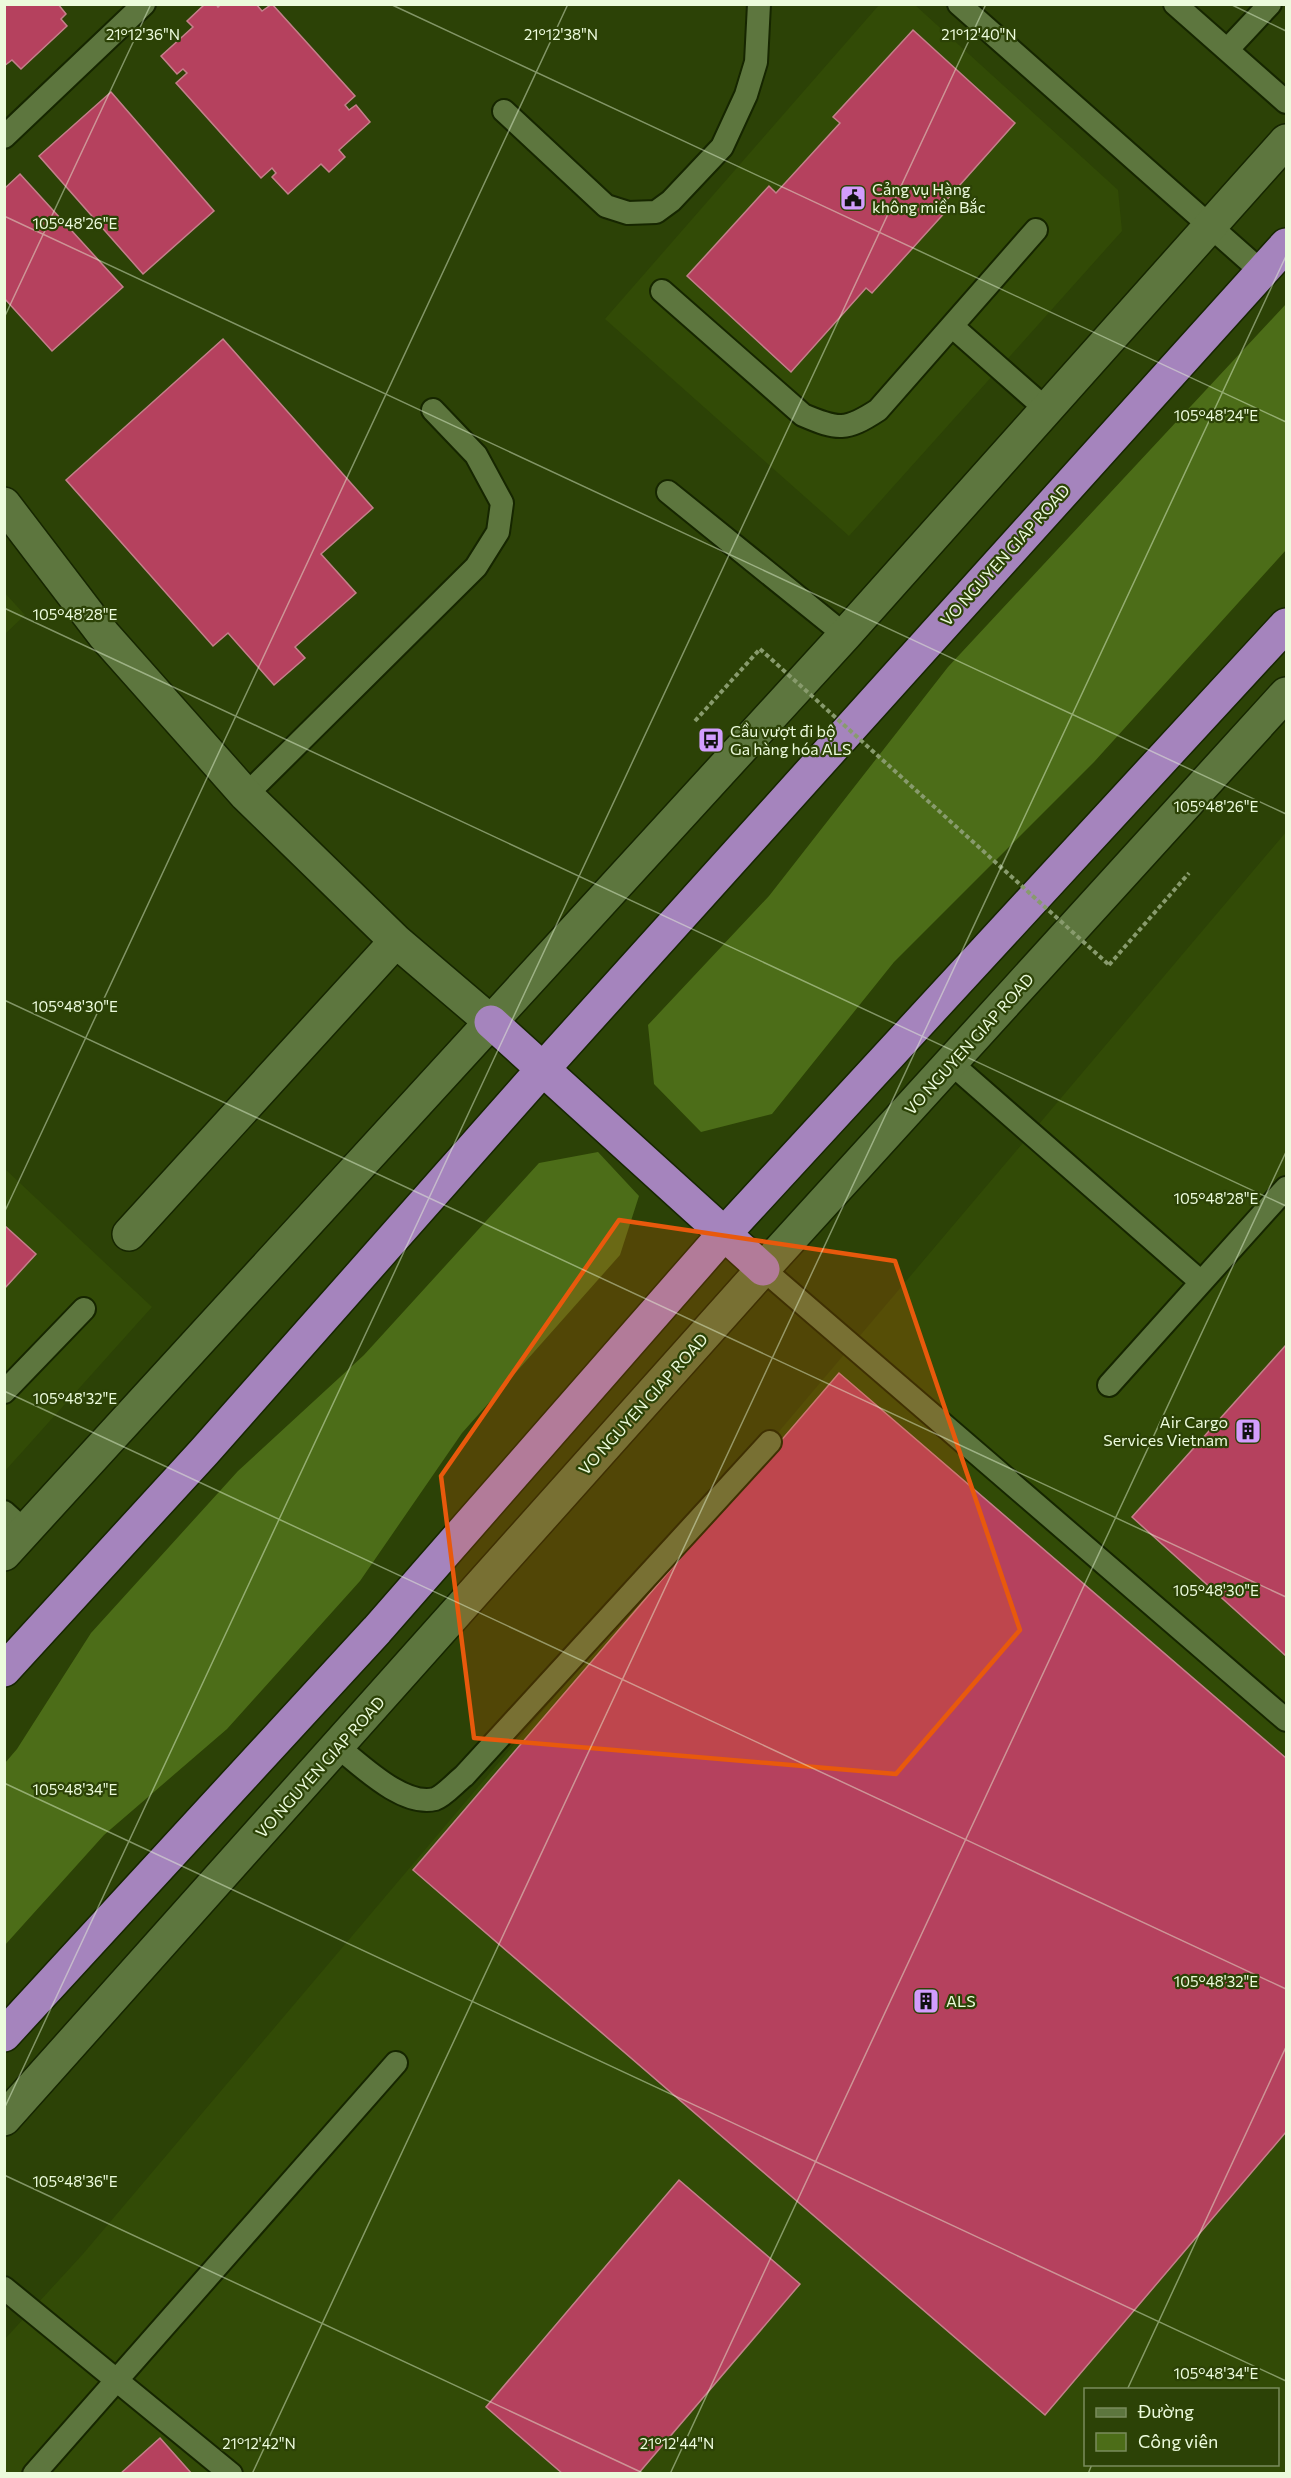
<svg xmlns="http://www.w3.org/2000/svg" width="1291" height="2478" font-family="Commissioner,sans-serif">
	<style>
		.built { fill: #324b06; fill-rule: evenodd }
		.green { fill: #4c6d18 }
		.building { fill: #b5415e; stroke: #c4808b; stroke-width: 1.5 }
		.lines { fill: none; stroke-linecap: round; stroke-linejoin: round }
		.service-casing { stroke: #162600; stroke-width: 26 }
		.minor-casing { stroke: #162600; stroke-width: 36 }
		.secondary-casing { stroke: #162600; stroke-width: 36 }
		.trunk-casing { stroke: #162600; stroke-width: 36 }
		.path { stroke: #889b6d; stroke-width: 4; stroke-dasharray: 4.5 3; stroke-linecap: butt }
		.service { stroke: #5d763e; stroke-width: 22 }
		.minor { stroke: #5d763e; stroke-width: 33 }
		.secondary { stroke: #5d763e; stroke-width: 33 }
		.trunk { stroke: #a584bd; stroke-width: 33 }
		.path-bridge { stroke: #889b6d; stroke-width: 4; stroke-dasharray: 4.5 3; stroke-linecap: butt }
		.marked { fill: #e8590c; fill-opacity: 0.2; stroke: #e8590c; stroke-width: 4.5; stroke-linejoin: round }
		.ticks { fill: none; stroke: #ecfbdc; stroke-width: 1.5; stroke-opacity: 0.45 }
		.labels { text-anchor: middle; stroke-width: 4.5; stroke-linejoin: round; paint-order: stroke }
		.poi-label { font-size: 16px; fill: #ecfbdc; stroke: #2c4206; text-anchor: start }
		.street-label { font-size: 16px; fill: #ecfbdc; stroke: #2c4206 }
		.ticks-label { font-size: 15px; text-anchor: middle; fill: #ecfbdc; stroke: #2c4206; stroke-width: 4.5; stroke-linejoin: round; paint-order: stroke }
	</style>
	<rect width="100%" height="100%" fill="#2c4206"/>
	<path class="built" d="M 879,5 L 915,5 L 1118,190 L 1122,231 L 849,536 L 605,319 Z
		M 4,592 L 25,615 L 5,634 L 4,634 Z
		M 1286,832 L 1286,2473 L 5,2473 L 4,2340 L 83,2254 ZM 1086,2390 L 1278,2390 L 1278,2464 L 1086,2464 Z
		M 5,1169 L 152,1307 L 5,1471 Z"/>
	<path class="green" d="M 1286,304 L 1286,550 L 1094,762 L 894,962 L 772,1114 L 701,1132 L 654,1084 L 648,1025 L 769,896 L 948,667 Z
		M 598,1152 L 639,1196 L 620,1255 L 462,1433 L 360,1581 L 227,1729 L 104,1835 L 5,1945 L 5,1763 L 17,1749 L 91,1633 L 238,1471 L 364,1355 L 539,1163 Z"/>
	<path class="building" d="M 4,4 L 58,4 L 66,14 L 61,19 L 67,26 L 21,69 L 12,60 L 4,66 Z
		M 205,4 L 216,4 L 218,7 L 221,4 L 256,4 L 262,11 L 272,4 L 355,96 L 345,105 L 349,110 L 356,105 L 370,122 L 339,150 L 345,157 L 329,172 L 321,164 L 288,194 L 272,177 L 276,173 L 272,168 L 261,178 L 176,83 L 187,73 L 183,69 L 177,74 L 161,56 L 193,27 L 187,21 Z
		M 913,30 L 1015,123 L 943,204 L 948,209 L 872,293 L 866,288 L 791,372 L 687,276 L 769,186 L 776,193 L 840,123 L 833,117 Z
		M 111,92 L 214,211 L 143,274 L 39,156 Z
		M 20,174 L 123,287 L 52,351 L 4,298 L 4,189 Z
		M 223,339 L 373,508 L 321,554 L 356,593 L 295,647 L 305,658 L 274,685 L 228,633 L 213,646 L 66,480 Z
		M 4,1225 L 36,1254 L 4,1289 Z
		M 1286,1345 L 1286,1656 L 1132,1517 Z
		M 839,1373 L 1286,1758 L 1286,2132 L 1045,2415 L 413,1870 Z
		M 679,2180 L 800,2284 L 638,2474 L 563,2474 L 486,2407 Z
		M 160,2438 L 192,2474 L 120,2474 Z"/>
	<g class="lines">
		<defs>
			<path id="service" d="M 959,4 L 1262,272
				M 1175,4 L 1286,102
				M 1227,50 L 1270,4
				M 504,111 L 606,206 L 628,213 L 656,212 L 671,201 L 722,147 L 746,95 L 756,62 L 759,4
				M 4,137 L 144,4
				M 662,291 L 803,415 C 838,430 846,431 878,410 L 1036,230
				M 953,327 L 1046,409
				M 668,492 L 845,635
				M 246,795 L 476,567 L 498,532 L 502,503 L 476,455 L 433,410
				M 952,1064 L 1201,1282
				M 763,1269 L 1286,1720
				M 1109,1385 L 1286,1188
				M 4,1392 L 84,1309
				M 4,1512 L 25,1531
				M 338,1747 C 361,1765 403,1807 435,1799 C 444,1796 456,1782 464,1776 L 770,1442
				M 4,2288 L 231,2474
				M 34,2474 L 396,2063"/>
			<path id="minor" d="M 4,504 L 104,635 L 246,795 L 396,941 L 491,1022
				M 129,1234 L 396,941"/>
			<path id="secondary" d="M 4,1554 L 845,635 L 1286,141
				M 4,2119 L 763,1269 L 1286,694"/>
			<path id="trunk" d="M 491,1022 L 763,1269
				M 4,1670 L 204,1452 L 542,1070 L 1286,245
				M 4,2035 L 377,1630 L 724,1234 L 1286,625"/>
		</defs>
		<use href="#service" class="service-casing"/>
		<use href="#minor" class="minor-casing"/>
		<use href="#secondary" class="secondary-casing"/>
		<use href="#trunk" class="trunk-casing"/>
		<path class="path" d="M 695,721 L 760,649
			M 1109,965 L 1189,873"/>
		<use href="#service" class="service"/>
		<use href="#minor" class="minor"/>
		<use href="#secondary" class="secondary"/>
		<use href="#trunk" class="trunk"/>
		<path class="path-bridge" d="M 760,649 L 1109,965"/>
	</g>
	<path class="marked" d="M 619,1220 L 895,1261 L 1020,1630 L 896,1774 L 474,1738 L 441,1476 Z"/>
	<path class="ticks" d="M 390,4 L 1286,422M 1230,4 L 1286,31M 4,216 L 1286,814M 4,318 L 151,4M 4,608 L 1286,1206M 4,1000 L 1286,1597M 4,1213 L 568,4M 4,1391 L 1286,1989M 4,1783 L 1286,2381M 4,2109 L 986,4M 4,2175 L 645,2474M 1127,2390 L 1286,2047M 252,2474 L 1286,256M 670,2474 L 1286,1152M 1088,2474 L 1092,2464"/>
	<defs>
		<symbol id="civic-square" viewBox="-11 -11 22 22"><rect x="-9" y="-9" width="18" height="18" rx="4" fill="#d29dfd" stroke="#2c4206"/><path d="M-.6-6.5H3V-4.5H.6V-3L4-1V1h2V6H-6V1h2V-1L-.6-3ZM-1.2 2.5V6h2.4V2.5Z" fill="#111"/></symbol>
		<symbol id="bus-square" viewBox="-11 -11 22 22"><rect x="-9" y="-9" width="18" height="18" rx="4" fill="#d29dfd" stroke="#2c4206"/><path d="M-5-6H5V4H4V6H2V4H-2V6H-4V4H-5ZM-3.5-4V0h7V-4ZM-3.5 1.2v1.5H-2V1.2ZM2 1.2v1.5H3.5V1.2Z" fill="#111"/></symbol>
		<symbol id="building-square" viewBox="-11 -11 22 22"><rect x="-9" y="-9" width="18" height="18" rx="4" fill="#d29dfd" stroke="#2c4206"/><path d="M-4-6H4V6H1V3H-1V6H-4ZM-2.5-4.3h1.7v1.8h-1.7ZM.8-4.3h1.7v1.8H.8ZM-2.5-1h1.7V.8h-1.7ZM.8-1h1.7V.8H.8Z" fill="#111"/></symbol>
	</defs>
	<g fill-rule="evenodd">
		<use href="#civic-square" x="838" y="183" width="30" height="30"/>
		<use href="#bus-square" x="696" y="725" width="30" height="30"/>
		<use href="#building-square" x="1233" y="1416" width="30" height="30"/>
		<use href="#building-square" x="911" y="1986" width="30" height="30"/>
	</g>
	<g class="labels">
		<g class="poi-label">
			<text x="872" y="195">Cảng vụ Hàng<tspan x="872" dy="18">không miền Bắc</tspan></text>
			<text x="730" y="737">Cầu vượt đi bộ<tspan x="730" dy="18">Ga hàng hóa ALS</tspan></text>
			<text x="1228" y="1428" text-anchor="end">Air Cargo<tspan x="1228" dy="18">Services Vietnam</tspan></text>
			<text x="946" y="2007">ALS</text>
		</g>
		<g class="street-label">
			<text transform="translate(1005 555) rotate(-48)" y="6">VO NGUYEN GIAP ROAD</text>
			<text transform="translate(969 1044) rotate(-48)" y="6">VO NGUYEN GIAP ROAD</text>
			<text transform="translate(643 1404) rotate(-48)" y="6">VO NGUYEN GIAP ROAD</text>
			<text transform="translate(320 1767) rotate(-48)" y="6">VO NGUYEN GIAP ROAD</text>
		</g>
	</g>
	<g class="ticks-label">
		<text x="143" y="40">21°12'36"N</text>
		<text x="561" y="40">21°12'38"N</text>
		<text x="979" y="40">21°12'40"N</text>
		<text x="75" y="229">105°48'26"E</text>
		<text x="1216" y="421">105°48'24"E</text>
		<text x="75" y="620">105°48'28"E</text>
		<text x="1216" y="812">105°48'26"E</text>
		<text x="75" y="1012">105°48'30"E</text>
		<text x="1216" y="1204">105°48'28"E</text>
		<text x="75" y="1404">105°48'32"E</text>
		<text x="1216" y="1596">105°48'30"E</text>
		<text x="75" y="1795">105°48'34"E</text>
		<text x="1216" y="1987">105°48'32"E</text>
		<text x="75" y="2187">105°48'36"E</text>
		<text x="1216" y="2379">105°48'34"E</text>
		<text x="259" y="2449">21°12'42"N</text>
		<text x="677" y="2449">21°12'44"N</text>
	</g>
	<rect width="1291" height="2478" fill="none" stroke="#ecfbdc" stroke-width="12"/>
	<rect x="1084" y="2388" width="195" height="78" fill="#2c4206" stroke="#798c5c" stroke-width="1.5"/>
	<rect x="1096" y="2408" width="30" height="9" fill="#5d763e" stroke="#798c5c" stroke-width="1.5"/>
	<text x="1138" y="2418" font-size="18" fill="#ecfbdc">Đường</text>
	<rect x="1096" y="2433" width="30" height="18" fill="#4c6d18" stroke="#798c5c" stroke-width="1.5"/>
	<text x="1138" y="2448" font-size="18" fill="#ecfbdc">Công viên</text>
</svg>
